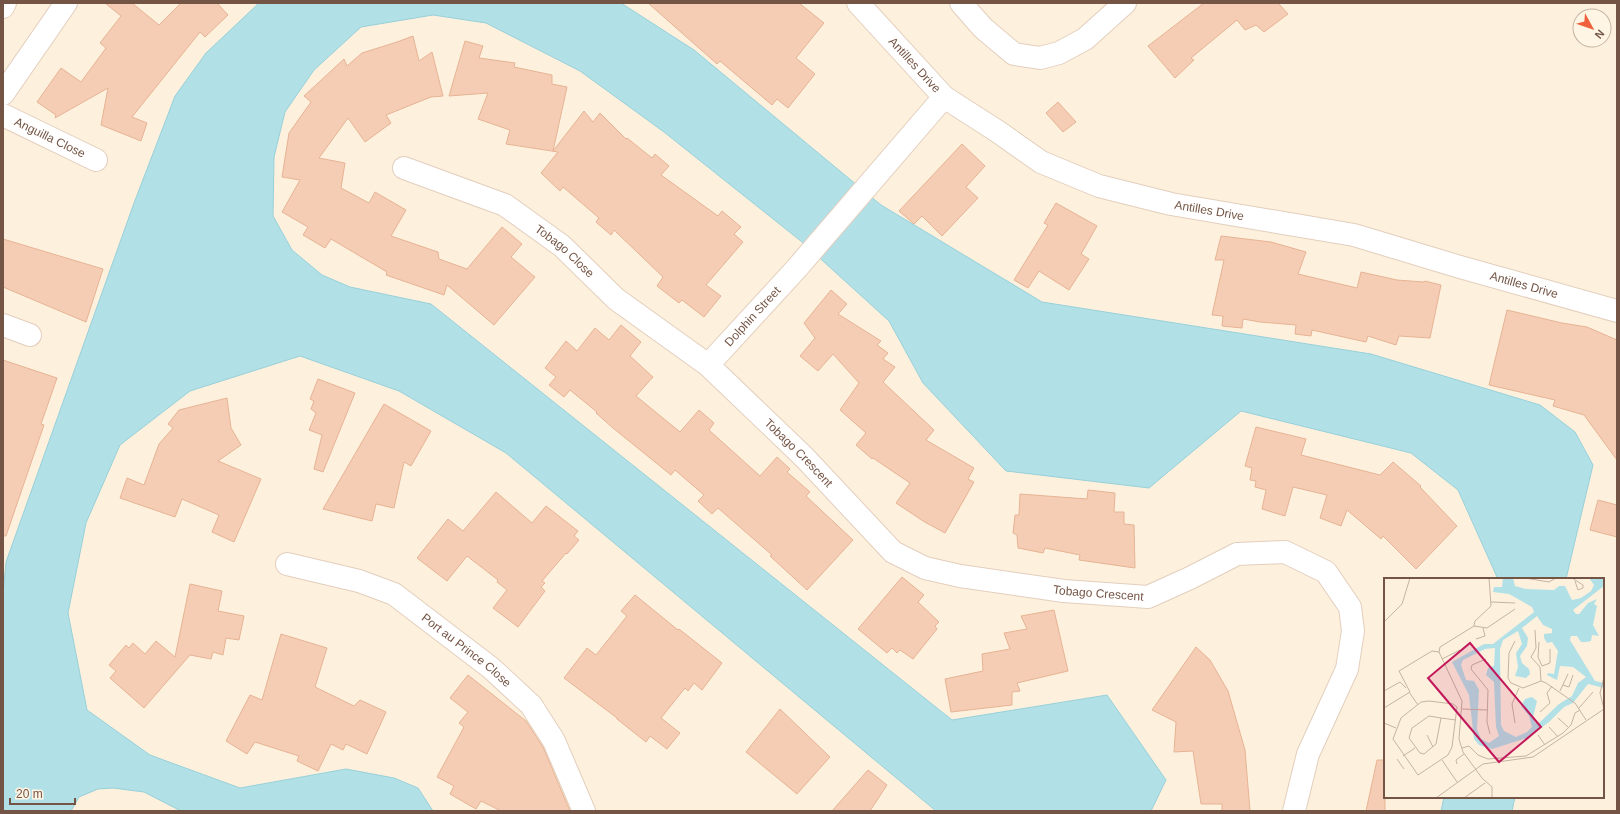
<svg xmlns="http://www.w3.org/2000/svg" width="1620" height="814" font-family="Helvetica,sans-serif">
	<style>
		.water { fill: #b2e0e7; stroke: #98d0d9 }
		.building { fill: #f4cdb4; stroke: #e7b394 }
		.lines { fill: none; stroke-linecap: round; stroke-linejoin: round }
		.street-casing { stroke: #e3cebd; stroke-width: 24 }
		.secondary-casing { stroke: #e9cfba; stroke-width: 24 }
		.street { stroke: #fff; stroke-width: 22 }
		.secondary { stroke: #fff; stroke-width: 22 }
		.labels { text-anchor: middle; stroke-width: 3.5; stroke-linejoin: round; paint-order: stroke }
		.street-label { font-size: 12px; fill: #745545; stroke: #fff5e5 }
		.inset-road { fill: none; stroke: #c6b3a1; stroke-width: 1 }
		.view { fill: #c2185b; fill-opacity: 0.15; stroke: #c2185b; stroke-width: 2 }
		.inset-edge { fill: none; stroke: #745545; stroke-width: 2 }
	</style>
	<rect width="100%" height="100%" fill="#fdf1de"/>
	<path class="water" d="M 259,3 L 621,3 L 694,50 L 881,205 L 1042,302 L 1371,354 L 1540,405 L 1575,432 L 1593,465 L 1566,579 L 1497,579 L 1497,577 L 1458,490 L 1411,453 L 1241,411 L 1149,488 L 1006,471 L 923,383 L 889,321 L 802,242 L 664,132 L 580,71 L 486,23 L 433,15 L 361,27 L 314,70 L 285,112 L 274,157 L 273,216 L 292,250 L 322,275 L 350,287 L 431,304 L 952,720 L 1107,695 L 1166,780 L 1151,811 L 936,811 L 506,453 L 399,391 L 300,356 L 190,391 L 120,445 L 86,523 L 68,613 L 87,710 L 150,755 L 240,788 L 346,769 L 394,778 L 418,788 L 433,811 L 181,811 L 144,792 L 113,788 L 98,789 L 79,797 L 71,811 L 3,811 L 3,594 L 6,562 L 134,203 L 175,96 L 206,53 Z
		M 1444,797 L 1515,797 L 1512,811 L 1441,811 Z"/>
	<path class="building" d="M 105,3 L 132,3 L 159,25 L 181,3 L 217,3 L 228,15 L 205,37 L 200,32 L 132,117 L 147,123 L 141,141 L 101,125 L 108,88 L 55,118 L 56,115 L 37,102 L 61,68 L 81,82 L 106,48 L 100,43 L 121,16 Z
		M 648,3 L 799,3 L 824,23 L 796,58 L 815,74 L 788,108 L 777,99 L 772,105 L 720,61 L 717,64 Z
		M 1204,3 L 1278,3 L 1288,14 L 1264,32 L 1256,25 L 1245,30 L 1237,20 L 1191,58 L 1194,60 L 1175,78 L 1148,46 Z
		M 413,36 L 419,61 L 432,52 L 443,96 L 431,97 L 386,115 L 391,123 L 365,142 L 348,118 L 319,158 L 345,163 L 341,188 L 369,203 L 375,192 L 406,210 L 391,236 L 438,252 L 439,259 L 467,269 L 502,227 L 522,244 L 511,257 L 535,277 L 494,325 L 447,285 L 444,295 L 386,275 L 387,272 L 331,239 L 325,248 L 303,235 L 308,227 L 282,212 L 300,180 L 282,177 L 289,133 L 311,102 L 304,96 L 344,59 L 347,66 L 362,53 L 397,42 Z
		M 465,41 L 483,46 L 479,58 L 515,63 L 514,67 L 552,75 L 552,84 L 567,87 L 553,151 L 584,111 L 593,122 L 600,113 L 626,139 L 627,138 L 652,158 L 655,154 L 669,166 L 661,175 L 718,216 L 722,211 L 741,227 L 734,234 L 743,242 L 706,285 L 721,296 L 704,317 L 682,300 L 679,303 L 657,286 L 663,277 L 614,230 L 611,235 L 596,222 L 599,218 L 563,187 L 560,191 L 541,173 L 558,152 L 506,144 L 510,130 L 478,119 L 488,93 L 449,96 Z
		M 1058,102 L 1076,122 L 1063,132 L 1046,113 Z
		M 962,144 L 985,166 L 966,187 L 978,198 L 942,236 L 922,216 L 914,224 L 899,211 Z
		M 1056,203 L 1097,226 L 1081,254 L 1089,259 L 1069,290 L 1039,271 L 1028,288 L 1014,280 L 1048,225 L 1044,223 Z
		M 1221,236 L 1271,242 L 1306,252 L 1298,274 L 1357,288 L 1361,272 L 1397,280 L 1424,282 L 1425,281 L 1441,285 L 1430,338 L 1399,336 L 1396,345 L 1368,336 L 1366,342 L 1312,330 L 1311,336 L 1295,334 L 1296,325 L 1260,322 L 1243,319 L 1242,328 L 1222,326 L 1223,316 L 1212,315 L 1224,260 L 1215,260 Z
		M 3,239 L 103,269 L 86,322 L 3,287 Z
		M 831,290 L 847,304 L 838,314 L 881,341 L 877,345 L 888,353 L 883,359 L 895,367 L 883,382 L 934,430 L 926,440 L 974,468 L 968,479 L 974,482 L 945,533 L 923,521 L 896,503 L 910,483 L 873,458 L 872,459 L 856,445 L 866,433 L 840,410 L 859,383 L 833,354 L 818,371 L 800,356 L 815,338 L 804,323 Z
		M 1507,310 L 1562,323 L 1587,327 L 1617,340 L 1617,460 L 1584,415 L 1553,406 L 1555,400 L 1489,385 Z
		M 621,325 L 641,342 L 630,356 L 653,377 L 636,396 L 680,432 L 699,410 L 714,423 L 709,430 L 760,476 L 777,457 L 790,469 L 787,472 L 810,492 L 806,496 L 853,540 L 807,590 L 770,556 L 772,555 L 718,508 L 712,514 L 698,501 L 704,495 L 675,470 L 671,475 L 613,428 L 596,413 L 597,412 L 570,390 L 564,397 L 549,385 L 556,377 L 545,368 L 566,341 L 577,351 L 595,328 L 609,340 Z
		M 3,360 L 57,378 L 41,424 L 44,425 L 6,536 L 3,536 Z
		M 318,379 L 355,393 L 323,472 L 314,469 L 322,435 L 309,430 L 316,413 L 311,409 L 314,401 L 310,399 Z
		M 227,398 L 231,428 L 241,445 L 218,461 L 261,479 L 234,542 L 212,532 L 219,515 L 182,499 L 175,517 L 120,498 L 127,478 L 144,485 L 159,444 L 173,428 L 168,424 L 179,410 Z
		M 384,404 L 431,431 L 411,466 L 404,462 L 394,508 L 376,504 L 372,521 L 323,509 Z
		M 1256,427 L 1306,439 L 1301,455 L 1380,475 L 1393,462 L 1421,486 L 1420,487 L 1457,526 L 1416,569 L 1383,536 L 1381,539 L 1347,510 L 1341,526 L 1320,518 L 1327,495 L 1293,487 L 1285,516 L 1262,509 L 1266,490 L 1255,487 L 1256,481 L 1250,480 L 1252,468 L 1245,466 Z
		M 1088,490 L 1115,493 L 1114,512 L 1124,512 L 1124,524 L 1134,525 L 1135,568 L 1079,560 L 1080,555 L 1045,548 L 1043,553 L 1018,548 L 1017,535 L 1013,533 L 1015,515 L 1019,515 L 1020,494 L 1087,499 Z
		M 496,492 L 532,523 L 546,506 L 578,531 L 574,536 L 579,540 L 567,554 L 566,553 L 542,581 L 545,583 L 541,587 L 545,591 L 518,627 L 493,608 L 507,590 L 497,582 L 498,580 L 467,556 L 447,581 L 417,558 L 448,519 L 463,531 Z
		M 1598,500 L 1617,505 L 1617,537 L 1590,530 Z
		M 902,577 L 924,595 L 918,602 L 939,622 L 935,626 L 937,629 L 913,659 L 900,650 L 897,653 L 892,648 L 887,653 L 858,629 Z
		M 190,584 L 222,591 L 218,611 L 244,616 L 239,640 L 226,638 L 223,655 L 213,652 L 211,659 L 190,655 L 144,708 L 110,678 L 116,671 L 109,665 L 126,645 L 129,648 L 133,643 L 145,654 L 156,641 L 175,657 Z
		M 635,595 L 678,630 L 679,629 L 722,663 L 702,690 L 694,683 L 688,691 L 685,688 L 661,718 L 680,733 L 667,749 L 650,736 L 646,742 L 617,719 L 617,718 L 564,678 L 587,648 L 596,655 L 627,616 L 621,611 Z
		M 1054,610 L 1068,671 L 1017,683 L 1020,691 L 1012,692 L 1012,705 L 951,712 L 945,679 L 983,671 L 982,654 L 1010,649 L 1004,633 L 1027,629 L 1021,616 Z
		M 281,634 L 327,648 L 315,687 L 354,706 L 360,700 L 386,712 L 367,754 L 346,744 L 343,750 L 331,744 L 318,771 L 297,761 L 299,756 L 255,742 L 247,754 L 226,741 L 250,695 L 262,700 Z
		M 1196,647 L 1210,660 L 1228,691 L 1245,750 L 1250,811 L 1222,811 L 1222,804 L 1201,804 L 1193,751 L 1174,752 L 1176,722 L 1152,710 Z
		M 468,675 L 526,721 L 543,747 L 570,811 L 501,811 L 481,801 L 476,809 L 450,794 L 454,786 L 437,777 L 464,727 L 459,723 L 468,712 L 450,698 Z
		M 780,709 L 830,757 L 797,794 L 746,752 Z
		M 1377,760 L 1385,760 L 1385,811 L 1366,811 Z
		M 868,770 L 887,785 L 870,811 L 832,811 Z"/>
	<g class="lines">
		<defs>
			<g id="street">
				<path id="s1" d="M 858,3 L 944,97 L 997,131 L 1041,162 L 1099,186 L 1171,204 L 1354,235 L 1460,267 L 1617,311"/>
				<path d="M 961,3 L 983,28 L 1014,54 L 1040,58 L 1059,53 L 1085,39 L 1125,3"/>
				<path d="M 3,94 L 66,3"/>
				<path id="s2" d="M 3,115 L 96,160"/>
				<path id="s3" d="M 404,168 L 505,205 L 562,246 L 616,299 L 708,365 L 804,457 L 893,552 L 925,568 L 960,576 L 1064,591 L 1148,597 L 1190,578 L 1237,554 L 1285,552 L 1326,572 L 1350,607 L 1353,631 L 1347,669 L 1308,754 L 1294,811"/>
				<path d="M 3,325 L 30,335"/>
				<path id="s4" d="M 708,365 L 797,268 L 944,97"/>
				<path id="s5" d="M 287,564 L 359,581 L 394,594 L 491,668 L 531,705 L 554,741 L 584,811"/>
			</g>
			<path id="secondary" d="M 3,7 L 5,3"/>
		</defs>
		<use href="#street" class="street-casing"/>
		<use href="#secondary" class="secondary-casing"/>
		<use href="#street" class="street"/>
		<use href="#secondary" class="secondary"/>
	</g>
	<g class="labels">
		<g class="street-label">
			<text dy="4" stroke="none"><textPath href="#s1" startOffset="84">Antilles Drive</textPath></text>
			<text dy="4" stroke="none"><textPath href="#s2" startOffset="52">Anguilla Close</textPath></text>
			<text dy="4" stroke="none"><textPath href="#s1" startOffset="420">Antilles Drive</textPath></text>
			<text dy="4" stroke="none"><textPath href="#s3" startOffset="183">Tobago Close</textPath></text>
			<text dy="4" stroke="none"><textPath href="#s1" startOffset="744">Antilles Drive</textPath></text>
			<text dy="4" stroke="none"><textPath href="#s4" startOffset="66">Dolphin Street</textPath></text>
			<text dy="4" stroke="none"><textPath href="#s3" startOffset="493">Tobago Crescent</textPath></text>
			<text dy="4" stroke="none"><textPath href="#s3" startOffset="841">Tobago Crescent</textPath></text>
			<text dy="4" stroke="none"><textPath href="#s5" startOffset="203">Port au Prince Close</textPath></text>
		</g>
	</g>
	<g transform="translate(1384 578)">
		<rect width="220" height="220" fill="#fdf1de"/>
		<path d="M 119,0 L 129,0 L 131,8 L 142,11 L 170,12 L 175,8 L 181,8 L 188,22 L 197,20 L 207,13 L 210,7 L 205,0 L 220,0 L 220,8 L 189,32 L 192,36 L 195,36 L 204,25 L 213,21 L 210,26 L 213,28 L 209,47 L 215,58 L 208,57 L 207,63 L 202,64 L 197,64 L 193,58 L 187,58 L 186,62 L 211,103 L 220,105 L 220,110 L 204,106 L 189,125 L 180,129 L 165,144 L 143,160 L 108,171 L 95,167 L 90,161 L 85,117 L 68,84 L 100,66 L 109,66 L 150,34 L 148,29 L 125,16 L 109,14 L 110,9 L 118,9 ZM 153,38 L 159,47 L 168,51 L 168,55 L 160,56 L 160,60 L 163,65 L 168,64 L 174,73 L 170,96 L 164,95 L 163,97 L 173,102 L 176,88 L 189,89 L 202,99 L 194,105 L 188,118 L 175,126 L 155,145 L 151,145 L 149,139 L 153,123 L 148,119 L 141,121 L 137,128 L 145,138 L 148,149 L 143,154 L 132,159 L 120,153 L 117,147 L 116,71 L 119,62 L 134,53 L 138,66 L 132,75 L 134,89 L 131,98 L 142,100 L 146,96 L 145,91 L 138,85 L 136,78 L 143,68 L 144,60 L 138,50 ZM 111,70 L 110,88 L 104,90 L 102,97 L 110,104 L 112,149 L 115,158 L 105,165 L 97,161 L 93,151 L 95,112 L 90,103 L 82,102 L 77,87 L 79,82 L 101,71 Z" fill="#b2e0e7" fill-rule="evenodd"/>
		<path class="inset-road" d="M 141,0 L 165,4 L 172,0M 188,0 L 199,7 L 199,10 L 194,12 L 191,3M 107,24 L 131,25M 0,44 L 18,26 L 26,0M 90,48 L 56,69 L 55,74 L 78,123 L 75,161 L 79,174 L 98,200 L 108,209 L 108,220M 90,48 L 91,43 L 107,28 L 105,0M 90,48 L 103,50 L 131,31M 151,52 L 152,70 L 147,79 L 156,89 L 157,103M 92,61 L 101,58 L 99,50M 131,63 L 125,75 L 124,100 L 127,105 L 139,110 L 157,103 L 162,105 L 191,125 L 202,142M 155,64 L 154,79 L 158,88M 58,81 L 76,72M 102,81 L 88,87 L 87,91 L 104,112 L 103,144 L 106,156M 158,88 L 166,85 L 166,71M 220,99 L 216,115 L 220,131M 179,107 L 185,109 L 189,97M 0,113 L 16,104 L 22,110M 176,113 L 184,96M 25,114 L 34,127M 45,123 L 69,126 L 73,129 L 68,169 L 64,177 L 34,197 L 9,161 L 17,140 L 37,124 ZM 0,130 L 26,114 L 15,93 L 48,73 L 55,74M 195,130 L 209,114M 78,131 L 103,132M 156,134 L 166,125 L 163,115 L 168,108M 57,140 L 52,166 L 40,176 L 36,175 L 25,160 L 28,150 L 45,138 L 57,140 L 72,142M 174,140 L 184,149M 0,145 L 12,150M 131,145 L 128,126 L 135,110M 165,149 L 174,159M 43,157 L 49,169M 154,157 L 161,167M 78,170 L 85,168 L 94,177 L 104,181 L 142,178 L 179,155 L 187,147 L 191,135 L 196,132M 19,178 L 31,170M 13,181 L 20,191M 58,182 L 73,204M 73,186 L 72,182 L 80,176M 52,220 L 99,186 L 149,179 L 220,131M 80,220 L 101,205"/>
		<path class="view" d="M 86,65 L 157,149 L 115,184 L 44,100 Z"/>
		<rect width="220" height="220" class="inset-edge"/>
	</g>
	<rect width="1620" height="814" fill="none" stroke="#745545" stroke-width="8"/>
	<g transform="translate(1592 28) rotate(130)"><circle r="19" fill="#fff5e5" stroke="#c7b5a5"/>
	<path d="M0-3L7 15L0 10L-7 15Z" fill="#ef613c"/>
	<text y="-6" font-size="11" font-weight="bold" text-anchor="middle" fill="#745545">N</text>
	</g>
	<path d="M10 798v6h65v-6" fill="none" stroke="#745545" stroke-width="2"/>
	<text x="16" y="798" font-size="12" fill="#745545" stroke="#fff5e5" stroke-width="3" paint-order="stroke">20 m</text>
</svg>
